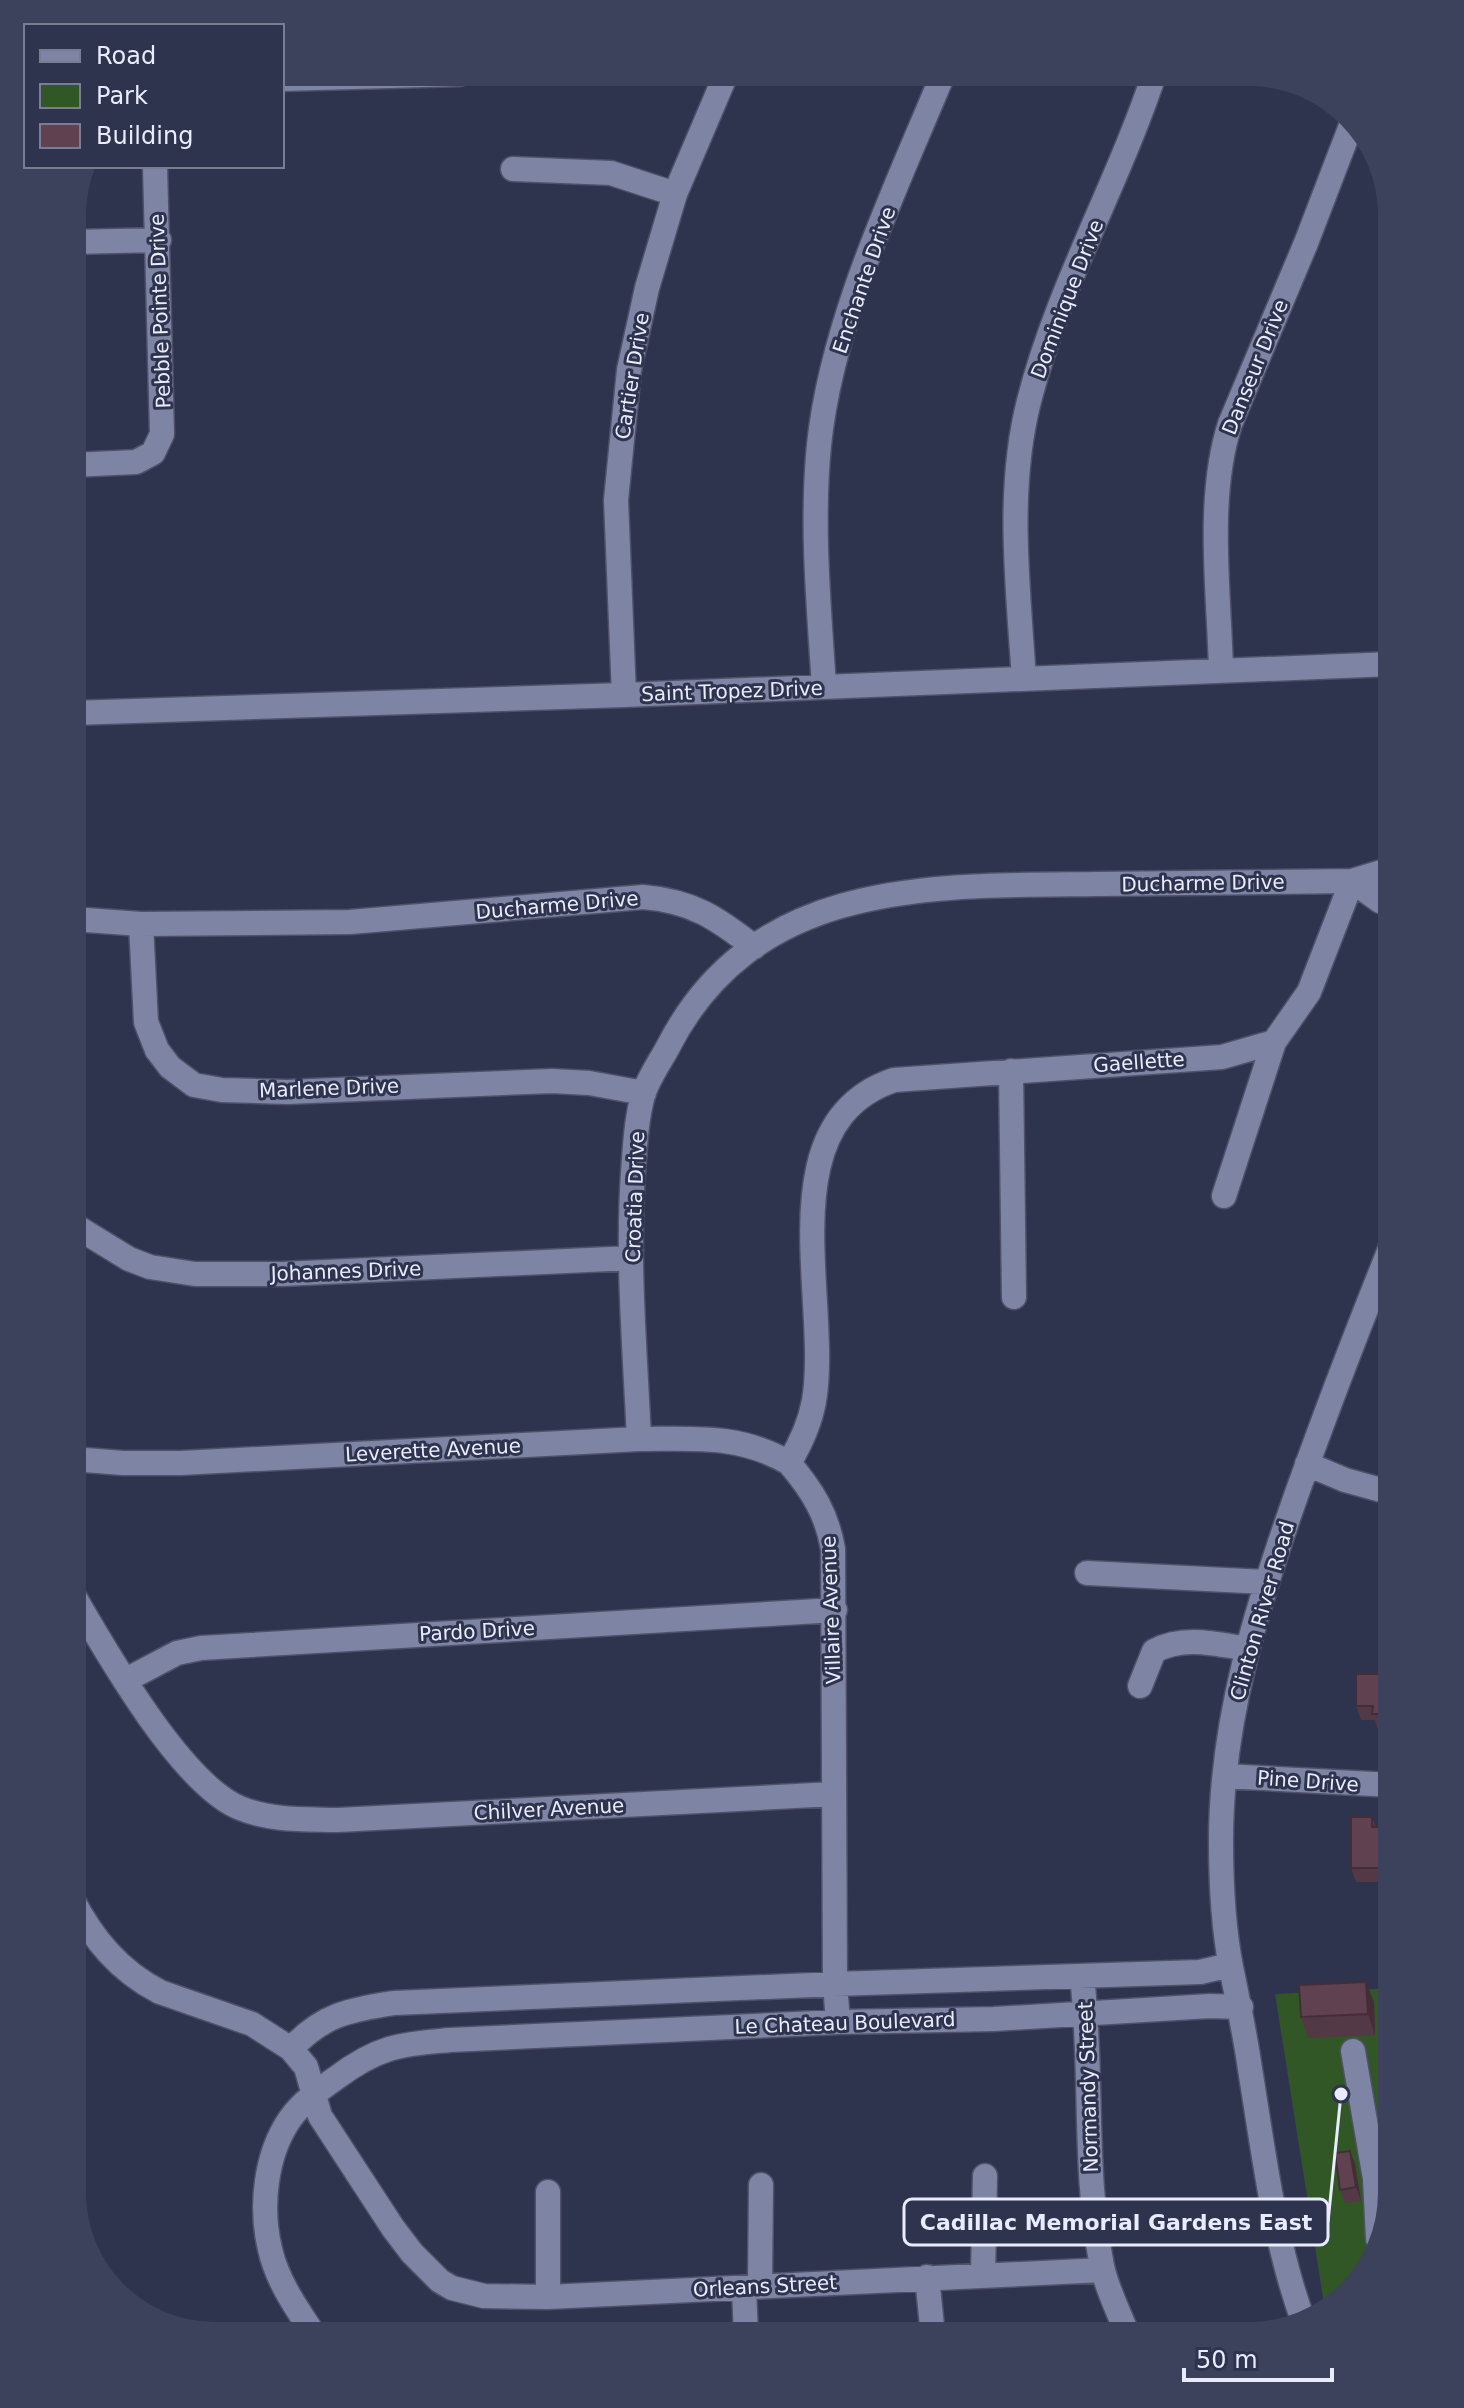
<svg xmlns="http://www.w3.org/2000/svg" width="1464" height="2408" font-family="'DejaVu Sans',sans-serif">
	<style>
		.green { fill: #305725 }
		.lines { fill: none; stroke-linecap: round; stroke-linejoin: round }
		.minor-casing { stroke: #4e5168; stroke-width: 27 }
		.minor { stroke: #7e84a3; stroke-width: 24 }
		.wall { fill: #533845 }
		.shaded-wall { fill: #432e38 }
		.building { fill: #604150; stroke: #432e38; stroke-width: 2 }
		.labels { text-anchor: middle; stroke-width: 6; stroke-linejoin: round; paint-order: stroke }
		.street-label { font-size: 20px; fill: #e9ecfe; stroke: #2e334e }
		.leader { fill: none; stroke: #e9ecfe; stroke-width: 3 }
		.callout-dot { fill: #e9ecfe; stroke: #2e334e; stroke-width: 3 }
		.callout { fill: #2e334e; stroke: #e9ecfe; stroke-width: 3 }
		.callout-label { font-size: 22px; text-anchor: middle; font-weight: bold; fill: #e9ecfe }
	</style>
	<rect width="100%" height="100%" fill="#2e334e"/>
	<path class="green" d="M 1392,1988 L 1392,2193 L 1368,2272 L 1325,2310 L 1275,1994 Z"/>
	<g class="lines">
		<defs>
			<path id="minor" d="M 282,79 L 459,74 L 461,72
				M 513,169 L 611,173 L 675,194
				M 72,242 L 159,240
				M 72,465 L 136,462 L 153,453 L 162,434 L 155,166
				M 1221,670 C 1219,592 1206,498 1230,424 L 1306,243 L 1352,123
				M 1024,679 C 1018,587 1006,491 1029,401 C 1058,287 1118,184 1155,72
				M 824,687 C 819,607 811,526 819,445 C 832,319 896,188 944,72
				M 624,695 L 616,500 L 629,370 L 647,288 L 675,194 L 727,72
				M 72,713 L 624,695 L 1392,664
				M 1352,881 L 1380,901 L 1392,905
				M 72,919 L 141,924 L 350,922 L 643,897 C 692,901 717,918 754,947
				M 141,924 L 146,1022 L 157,1050 L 170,1067 L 194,1085 L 222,1090 L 287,1092 L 552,1081 L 589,1083 L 644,1093
				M 1011,1071 L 1014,1297
				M 1224,1196 L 1274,1042
				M 72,1224 L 129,1259 L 150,1267 L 195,1274 L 282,1274 L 631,1258
				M 639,1439 C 635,1351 627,1261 633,1173 C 635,1147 636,1121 643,1095 C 648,1079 660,1062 668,1047 C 755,877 934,886 1098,884 C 1183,883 1268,882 1352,881 L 1385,871 L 1392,872
				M 72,1459 L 123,1463 L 181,1463 L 639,1439 C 694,1439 740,1434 789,1463
				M 1307,1464 L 1345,1480 L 1392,1493
				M 1087,1573 L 1266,1582
				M 72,1593 C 105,1650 181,1784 240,1808 C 271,1821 305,1819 338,1820 L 834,1794
				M 126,1680 L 177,1653 L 201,1648 L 835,1610
				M 1140,1686 L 1154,1651 C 1184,1635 1216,1644 1248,1649
				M 1225,1776 L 1392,1785
				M 72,1899 C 93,1939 119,1971 160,1992 L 252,2024 L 291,2049 L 306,2067 L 320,2116 L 393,2228 L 412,2253 L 440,2281 L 452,2288 L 484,2296 L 548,2297 L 1103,2270
				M 1082,1976 C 1093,2073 1083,2171 1102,2266 C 1107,2290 1120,2314 1128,2336
				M 838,2022 L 835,1984 L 833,1549 C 827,1514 812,1490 789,1463 C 801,1443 810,1423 814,1401 C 831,1302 766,1123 894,1080 L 1222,1057 L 1274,1042 L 1309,992 L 1352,881
				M 291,2049 C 323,2014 350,2010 394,2003 L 835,1984 L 1200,1972 L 1230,1965
				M 1353,2051 L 1375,2179 L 1378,2239
				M 983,2275 L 985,2176
				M 927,2277 L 933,2336
				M 760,2286 L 761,2185
				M 744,2288 L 746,2336
				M 548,2297 L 548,2192
				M 1304,2323 C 1274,2242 1264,2154 1250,2069 C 1245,2034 1238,2001 1231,1967 C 1223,1926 1221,1882 1221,1841 C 1221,1720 1257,1606 1297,1493 C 1327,1409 1359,1326 1392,1244
				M 315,2336 C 297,2309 277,2281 270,2249 C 260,2208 265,2155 290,2119 C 302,2102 319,2090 336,2078 C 352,2066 370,2055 389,2049 C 409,2043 429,2042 450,2040 L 838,2022 L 994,2019 L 1210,2006 L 1241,2007"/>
		</defs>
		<use href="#minor" class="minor-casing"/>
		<use href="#minor" class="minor"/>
	</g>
	<path class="wall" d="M 1392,1674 L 1392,1728 L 1377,1728 L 1375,1720 L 1361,1720 L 1356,1706 Z
		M 1372,1817 L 1376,1827 L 1392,1827 L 1392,1882 L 1356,1882 L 1351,1868 Z
		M 1374,2002 L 1375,2035 L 1308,2038 L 1301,2017 Z
		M 1392,2043 L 1392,2111 L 1391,2111 L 1386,2098 Z
		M 1355,2164 L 1361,2201 L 1345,2203 L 1340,2190 Z"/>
	<path class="shaded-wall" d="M 1366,1982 L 1374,2002 L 1375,2035 L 1368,2014 Z
		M 1350,2151 L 1355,2164 L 1361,2201 L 1356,2187 Z"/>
	<path class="building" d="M 1356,1674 L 1392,1674 L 1392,1714 L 1372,1714 L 1373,1706 L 1356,1706 Z
		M 1351,1817 L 1372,1817 L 1372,1827 L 1392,1827 L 1392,1868 L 1351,1868 Z
		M 1366,1982 L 1368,2014 L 1301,2017 L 1299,1985 Z
		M 1384,2043 L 1392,2043 L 1392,2097 L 1386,2098 Z
		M 1350,2151 L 1356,2187 L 1340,2190 L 1335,2153 Z"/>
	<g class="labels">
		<g class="street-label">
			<text transform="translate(864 280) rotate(-71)" y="7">Enchante Drive</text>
			<text transform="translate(1067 299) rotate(-69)" y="7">Dominique Drive</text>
			<text transform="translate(160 311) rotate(-92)" y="7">Pebble Pointe Drive</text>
			<text transform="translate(1255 367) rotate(-68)" y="7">Danseur Drive</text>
			<text transform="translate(632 376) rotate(-81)" y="7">Cartier Drive</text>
			<text transform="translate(732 691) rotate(-2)" y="7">Saint Tropez Drive</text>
			<text transform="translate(1203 883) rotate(-1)" y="7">Ducharme Drive</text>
			<text transform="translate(557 905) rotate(-5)" y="7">Ducharme Drive</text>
			<text transform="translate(1139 1062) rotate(-4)" y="7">Gaellette</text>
			<text transform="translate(329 1088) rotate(-2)" y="7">Marlene Drive</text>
			<text transform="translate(635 1197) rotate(-88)" y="7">Croatia Drive</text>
			<text transform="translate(346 1271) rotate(-2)" y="7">Johannes Drive</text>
			<text transform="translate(433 1450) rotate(-3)" y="7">Leverette Avenue</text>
			<text transform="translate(831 1610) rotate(-92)" y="7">Villaire Avenue</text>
			<text transform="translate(1262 1611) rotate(-74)" y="7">Clinton River Road</text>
			<text transform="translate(477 1631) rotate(-3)" y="7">Pardo Drive</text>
			<text transform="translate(1308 1781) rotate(4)" y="7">Pine Drive</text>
			<text transform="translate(549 1809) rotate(-3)" y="7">Chilver Avenue</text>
			<text transform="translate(845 2023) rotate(-2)" y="7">Le Chateau Boulevard</text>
			<text transform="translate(1088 2087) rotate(-92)" y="7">Normandy Street</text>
			<text transform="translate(765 2286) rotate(-3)" y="7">Orleans Street</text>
		</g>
	</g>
	<path d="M0 0H1464V2408H0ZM215 86H1249A129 129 0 0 1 1378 215V2193A129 129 0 0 1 1249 2322H215A129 129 0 0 1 86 2193V215A129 129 0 0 1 215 86Z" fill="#3d425c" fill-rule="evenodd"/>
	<path class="leader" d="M1341 2094L1328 2222"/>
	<circle class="callout-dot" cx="1341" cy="2094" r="8"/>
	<rect class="callout" x="904" y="2199" width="424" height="46" rx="8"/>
	<g class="callout-label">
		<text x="1116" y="2230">Cadillac Memorial Gardens East</text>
	</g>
	<rect x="24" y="24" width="260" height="144" fill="#2e334e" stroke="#797d94" stroke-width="2"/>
	<rect x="40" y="50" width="40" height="12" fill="#7e84a3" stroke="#797d94" stroke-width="2"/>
	<text x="96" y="64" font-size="24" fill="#e9ecfe">Road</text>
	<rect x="40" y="84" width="40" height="24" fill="#305725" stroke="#797d94" stroke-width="2"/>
	<text x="96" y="104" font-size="24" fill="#e9ecfe">Park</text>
	<rect x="40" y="124" width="40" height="24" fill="#604150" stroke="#797d94" stroke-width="2"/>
	<text x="96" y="144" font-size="24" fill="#e9ecfe">Building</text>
	<path d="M1184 2368v12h148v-12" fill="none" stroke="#e9ecfe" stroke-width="4"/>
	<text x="1196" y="2368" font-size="24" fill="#e9ecfe" stroke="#2e334e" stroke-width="6" paint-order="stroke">50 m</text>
</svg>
